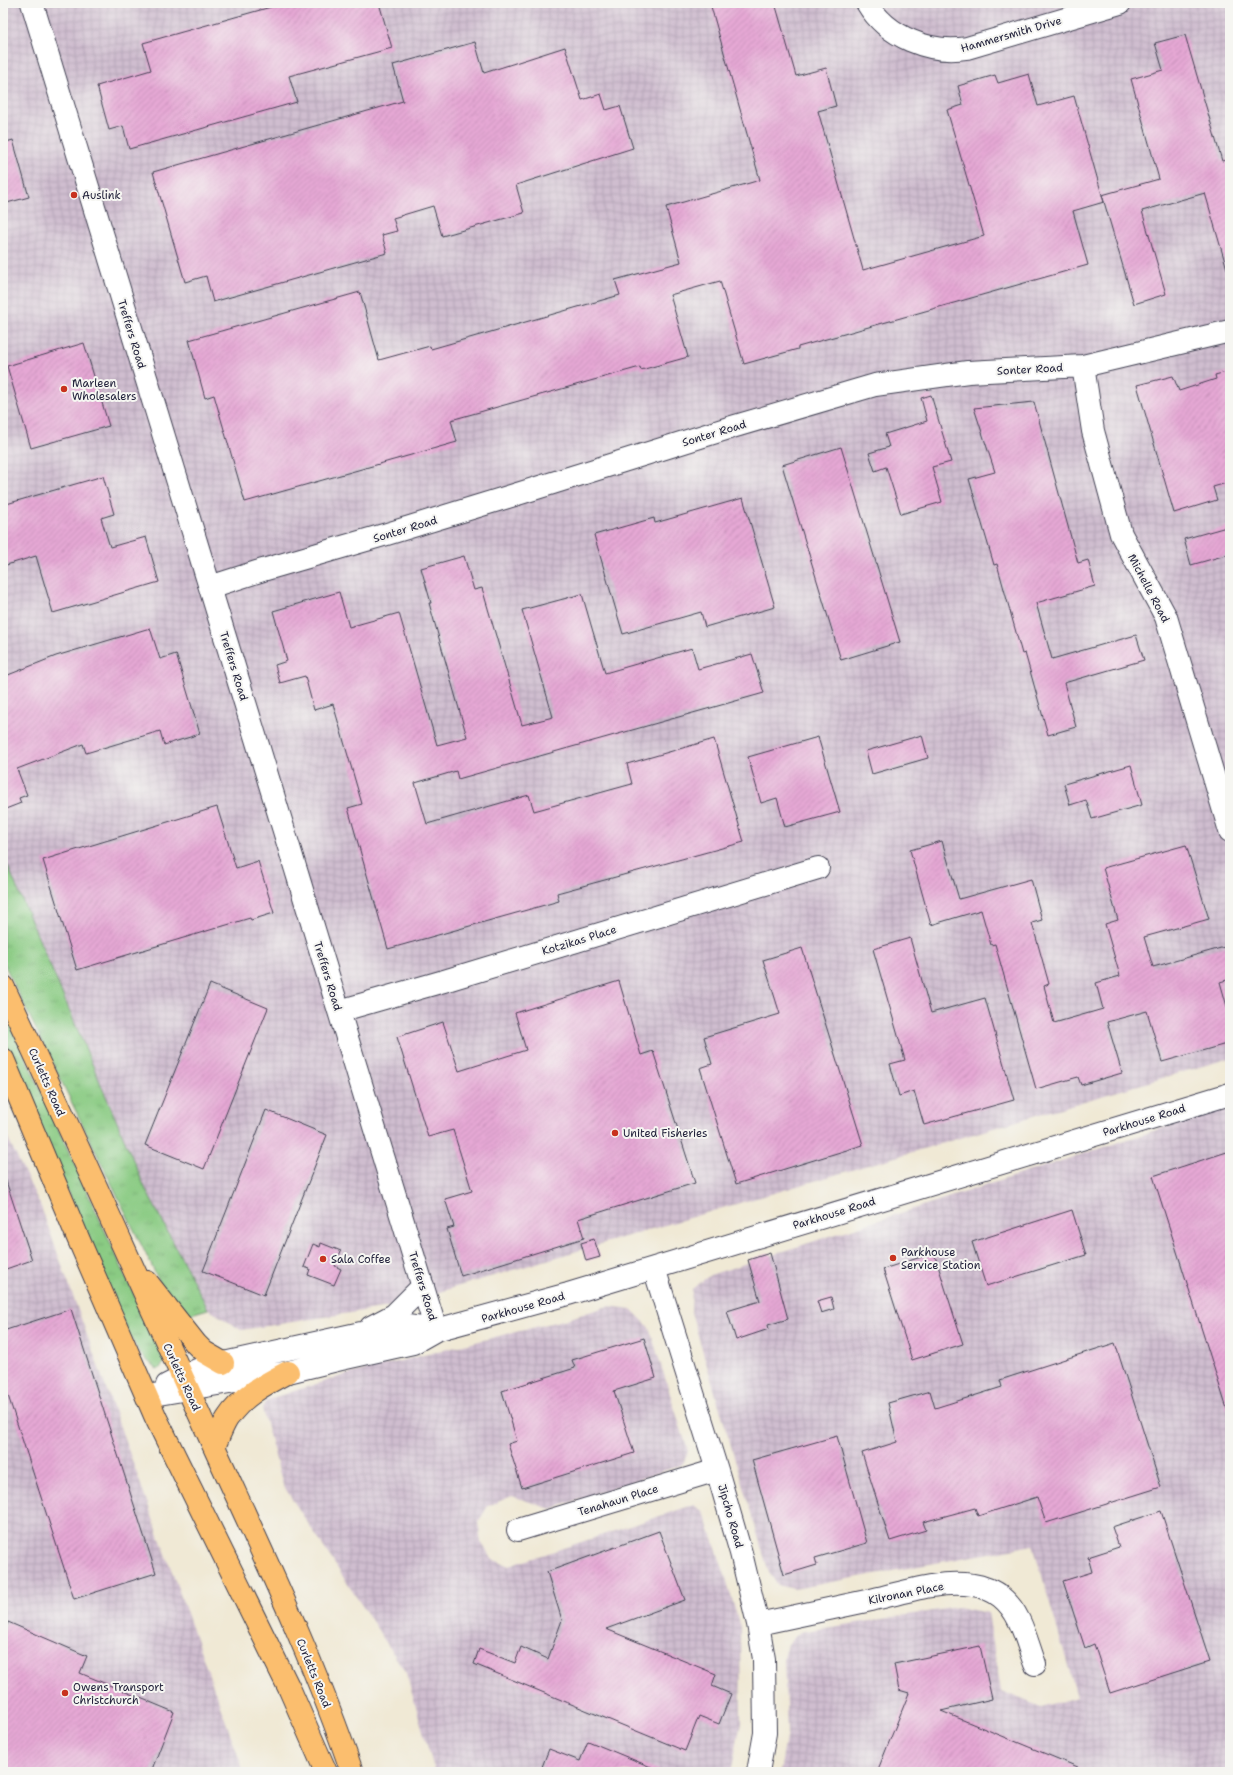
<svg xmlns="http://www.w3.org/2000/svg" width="1233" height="1775" font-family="'Shantell Sans',sans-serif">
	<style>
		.industrial { fill: url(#industrial-grid) }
		.grass { fill: url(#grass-tufts); stroke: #56765f }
		.building { fill: url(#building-hatch) }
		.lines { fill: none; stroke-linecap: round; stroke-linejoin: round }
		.minor-casing { stroke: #414052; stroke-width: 24 }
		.highway-casing { stroke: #414052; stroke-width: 24 }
		.minor { stroke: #fff; stroke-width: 22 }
		.highway { stroke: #fbbe6e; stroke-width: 22 }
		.poi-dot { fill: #c8321e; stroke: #f6f6f2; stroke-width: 1.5 }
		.labels { text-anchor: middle; stroke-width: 4; stroke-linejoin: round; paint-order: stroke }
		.street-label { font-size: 11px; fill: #22223b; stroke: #f6f6f2 }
		.poi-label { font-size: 11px; fill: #22223b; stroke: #f6f6f2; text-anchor: start }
	</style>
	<defs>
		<pattern id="industrial-grid" width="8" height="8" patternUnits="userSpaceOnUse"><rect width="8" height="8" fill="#cfbdcf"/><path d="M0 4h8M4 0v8" fill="none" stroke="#b1a2b3"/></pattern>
		<pattern id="grass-tufts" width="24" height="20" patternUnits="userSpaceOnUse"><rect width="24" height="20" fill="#8acb83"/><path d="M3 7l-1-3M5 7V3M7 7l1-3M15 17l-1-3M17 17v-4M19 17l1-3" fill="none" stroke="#77ae72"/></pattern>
		<pattern id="building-hatch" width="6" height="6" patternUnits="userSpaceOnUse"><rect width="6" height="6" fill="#e5a7d4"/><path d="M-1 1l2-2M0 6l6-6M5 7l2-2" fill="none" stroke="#c48fb7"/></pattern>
	</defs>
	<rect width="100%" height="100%" fill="#f6f6f2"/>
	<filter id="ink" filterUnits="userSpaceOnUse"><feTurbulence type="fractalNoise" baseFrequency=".025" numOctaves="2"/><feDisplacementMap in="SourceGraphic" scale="8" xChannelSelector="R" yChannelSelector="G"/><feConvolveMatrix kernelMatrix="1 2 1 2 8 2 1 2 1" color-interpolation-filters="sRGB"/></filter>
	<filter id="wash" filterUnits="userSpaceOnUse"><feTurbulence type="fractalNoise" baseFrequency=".012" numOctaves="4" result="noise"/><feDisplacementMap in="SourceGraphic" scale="16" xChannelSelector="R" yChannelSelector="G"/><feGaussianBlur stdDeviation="0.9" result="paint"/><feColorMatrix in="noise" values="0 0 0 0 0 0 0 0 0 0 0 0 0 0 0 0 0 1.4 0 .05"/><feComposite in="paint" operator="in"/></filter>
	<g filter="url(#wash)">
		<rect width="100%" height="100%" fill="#f0e9d5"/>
		<path class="industrial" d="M 3,3 L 1230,3 L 1230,1058 L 388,1307 L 241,1330 L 208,1309 L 146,1190 L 3,855 Z
			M 1230,1106 L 1230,1772 L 780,1772 L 787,1732 L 784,1658 L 788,1644 L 800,1632 L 958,1607 L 988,1613 L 1001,1691 L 1041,1707 L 1077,1697 L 1033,1545 L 794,1589 L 778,1585 L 769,1573 L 691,1312 L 692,1289 L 710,1275 Z
			M 3,1128 L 41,1207 L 244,1772 L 3,1772 Z
			M 608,1306 L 631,1309 L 649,1327 L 688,1451 L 684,1462 L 681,1465 L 551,1509 L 512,1496 L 488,1506 L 478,1522 L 481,1542 L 492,1559 L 509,1566 L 693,1505 L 704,1512 L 726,1578 L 740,1627 L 741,1723 L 731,1772 L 435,1772 L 406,1673 L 283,1485 L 262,1409 L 265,1402 L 272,1398 L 345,1375 L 567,1319 Z"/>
		<path class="grass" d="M 3,855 L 146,1190 L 208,1309 L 184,1316 L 161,1285 L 3,962 Z
			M 3,1008 L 165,1362 L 158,1370 L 141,1355 L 127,1332 L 3,1039 Z"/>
		<g id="blocks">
			<path class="building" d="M 285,3 L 379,3 L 392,48 L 289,76 L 297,102 L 129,149 L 123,126 L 109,130 L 97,86 L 151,70 L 143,43 Z
				M 710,3 L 775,3 L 796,76 L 826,68 L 836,106 L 818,111 L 863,270 L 984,236 L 947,110 L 963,105 L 958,86 L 995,75 L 998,83 L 1029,74 L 1038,106 L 1074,96 L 1104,202 L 1073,211 L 1088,265 L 798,347 L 798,349 L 744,364 L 720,281 L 670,295 L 688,357 L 641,370 L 640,367 L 451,420 L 457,442 L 245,502 L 214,395 L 205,398 L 189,340 L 360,292 L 379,360 L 430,346 L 431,349 L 620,295 L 615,280 L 681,262 L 666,207 L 760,180 Z
				M 1185,35 L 1222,161 L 1230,159 L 1230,269 L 1227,269 L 1205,193 L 1142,211 L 1166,294 L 1134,304 L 1102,195 L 1159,179 L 1131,79 L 1163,70 L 1155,43 Z
				M 475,42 L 484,73 L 565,47 L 582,100 L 601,94 L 606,110 L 620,106 L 633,148 L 516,185 L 524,213 L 442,236 L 433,206 L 393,218 L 397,231 L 382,235 L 387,253 L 213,302 L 206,276 L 185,282 L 153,172 L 403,101 L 393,65 Z
				M 13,140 L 29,197 L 3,204 L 3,143 Z
				M 84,343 L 109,426 L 31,448 L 7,366 Z
				M 1230,371 L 1230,482 L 1213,487 L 1217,500 L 1174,513 L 1137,385 L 1173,376 L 1179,391 L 1216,379 L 1215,375 Z
				M 931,395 L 951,462 L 932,467 L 942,502 L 901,514 L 886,467 L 875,471 L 869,453 L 889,447 L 885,434 L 927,421 L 921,398 Z
				M 1034,402 L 1078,563 L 1088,560 L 1095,586 L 1036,603 L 1052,659 L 1136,635 L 1144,660 L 1064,683 L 1076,727 L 1048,735 L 1025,653 L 1022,654 L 997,564 L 994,565 L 969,479 L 995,472 L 974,408 Z
				M 841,447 L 900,642 L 841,660 L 782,465 Z
				M 103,476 L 114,514 L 101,518 L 110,547 L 146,537 L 159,582 L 53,613 L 36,556 L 3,566 L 3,505 Z
				M 743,498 L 775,607 L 705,627 L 701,612 L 623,634 L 594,535 L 654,518 L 655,523 Z
				M 1230,526 L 1230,554 L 1191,565 L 1184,539 Z
				M 464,556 L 474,590 L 482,588 L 522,725 L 553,717 L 522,610 L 582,594 L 605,673 L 692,648 L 698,669 L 752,654 L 764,693 L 458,779 L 456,771 L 415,783 L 427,824 L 529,795 L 534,811 L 632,784 L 627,764 L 714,739 L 744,842 L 557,893 L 559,901 L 388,949 L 348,808 L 362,804 L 333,704 L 314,710 L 305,676 L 280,683 L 275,665 L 287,661 L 273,611 L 339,592 L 349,627 L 399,613 L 437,745 L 467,737 L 429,603 L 431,603 L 421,568 Z
				M 150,628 L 160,659 L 176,654 L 200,734 L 164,745 L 160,731 L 86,753 L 83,744 L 17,769 L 27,795 L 19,798 L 21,803 L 3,810 L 3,677 L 56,656 Z
				M 922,735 L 928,758 L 872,774 L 866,751 Z
				M 818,737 L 840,812 L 785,827 L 777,798 L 761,803 L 748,757 Z
				M 1131,765 L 1142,805 L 1092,819 L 1086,800 L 1070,805 L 1064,784 Z
				M 217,807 L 236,868 L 258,861 L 274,913 L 251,920 L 250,918 L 77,970 L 43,860 Z
				M 942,841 L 959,899 L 1031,879 L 1042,920 L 1032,923 L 1049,984 L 1044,986 L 1054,1023 L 1103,1009 L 1096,983 L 1120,976 L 1105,924 L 1118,920 L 1103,868 L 1186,845 L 1209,919 L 1144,937 L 1153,967 L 1228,946 L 1230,953 L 1230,979 L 1220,982 L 1230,1017 L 1230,1043 L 1162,1062 L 1147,1011 L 1107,1022 L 1122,1073 L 1081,1085 L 1078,1077 L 1036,1089 L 995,944 L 991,945 L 981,910 L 931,925 L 910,850 Z
				M 910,938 L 931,1013 L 985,998 L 1014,1100 L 924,1125 L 914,1091 L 899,1096 L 890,1064 L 905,1060 L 873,949 Z
				M 802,948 L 863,1145 L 736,1184 L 700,1068 L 712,1064 L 704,1037 L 780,1014 L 763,960 Z
				M 619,981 L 641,1055 L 653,1051 L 695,1183 L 578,1219 L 584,1238 L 461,1276 L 447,1229 L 454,1227 L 445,1199 L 472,1191 L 453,1130 L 428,1137 L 397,1037 L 443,1022 L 459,1071 L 526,1050 L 515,1013 Z
				M 210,984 L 268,1008 L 204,1169 L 145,1145 Z
				M 266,1110 L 327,1135 L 264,1295 L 203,1271 Z
				M 1230,1151 L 1230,1409 L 1227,1409 L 1153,1176 Z
				M 5,1178 L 32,1260 L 3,1270 L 3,1179 Z
				M 1072,1210 L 1086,1255 L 986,1286 L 972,1242 Z
				M 594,1239 L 600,1257 L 586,1261 L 581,1243 Z
				M 321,1243 L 341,1251 L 335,1266 L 341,1269 L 334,1285 L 308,1275 L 310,1269 L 304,1267 L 313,1244 L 320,1247 Z
				M 770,1253 L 788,1319 L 768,1325 L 769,1329 L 736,1340 L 727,1311 L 760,1301 L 748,1260 Z
				M 934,1253 L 963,1344 L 912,1360 L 883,1269 Z
				M 831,1297 L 834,1309 L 821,1313 L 817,1301 Z
				M 71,1309 L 156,1573 L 74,1599 L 3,1380 L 3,1331 Z
				M 644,1338 L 656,1378 L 614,1391 L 634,1453 L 522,1488 L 508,1444 L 517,1441 L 502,1391 L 575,1368 L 572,1360 Z
				M 1115,1343 L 1161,1487 L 1046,1523 L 1037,1497 L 978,1516 L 975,1508 L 923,1522 L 926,1530 L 890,1541 L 862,1453 L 897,1442 L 888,1403 L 930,1391 L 935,1408 L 1002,1387 L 1000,1380 Z
				M 837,1436 L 867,1543 L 815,1558 L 817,1565 L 784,1575 L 752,1460 Z
				M 1161,1511 L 1210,1661 L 1110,1693 L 1094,1644 L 1085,1648 L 1063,1581 L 1092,1572 L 1088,1557 L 1119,1547 L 1112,1527 Z
				M 659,1531 L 685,1600 L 606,1629 L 716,1674 L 712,1686 L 731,1694 L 719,1724 L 699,1716 L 685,1751 L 474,1664 L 479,1649 L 515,1663 L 521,1647 L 548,1659 L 562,1620 L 547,1572 Z
				M 8,1622 L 87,1656 L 80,1673 L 174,1712 L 151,1772 L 3,1772 L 3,1634 Z
				M 980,1646 L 992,1699 L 941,1711 L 1090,1772 L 877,1772 L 909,1693 L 899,1690 L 894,1664 Z
				M 588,1741 L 663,1772 L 540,1772 L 549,1749 L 580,1761 Z"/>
		</g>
	</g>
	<g filter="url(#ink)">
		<use href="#blocks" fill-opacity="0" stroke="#414052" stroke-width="1"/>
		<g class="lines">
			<defs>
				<path id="minor" d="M 32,3 L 436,1330
					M 867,3 C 887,37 930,54 967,48 L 1120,3
					M 1083,366 L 1093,431 L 1121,534 L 1166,617 L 1230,831
					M 210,587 L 263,570 L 387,534 L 511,496 L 732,427 L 875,385 L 968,372 L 1083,366 L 1230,331
					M 339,1011 L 444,981 L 818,868
					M 654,1268 L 717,1470 L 741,1553 L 758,1624 L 764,1659 L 765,1733 L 758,1772
					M 371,1327 L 394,1315 L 423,1286
					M 167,1385 L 197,1370 L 210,1366 L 361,1333 L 407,1326 L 436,1330
					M 147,1396 L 288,1372 L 341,1359 L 413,1343 L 436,1330 L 568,1294 L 1230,1094
					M 518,1530 L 717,1470
					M 758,1624 C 796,1616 834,1608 871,1600 C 904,1592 939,1580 973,1585 C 982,1586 994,1591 1001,1597 C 1021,1613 1026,1640 1035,1664"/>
				<path id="highway" d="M 3,986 C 74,1136 142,1287 210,1438 C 260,1548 313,1657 352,1772
					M 3,1059 L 78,1238 L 156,1418 L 290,1690 L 326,1772
					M 147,1282 L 196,1344 L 204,1352 L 223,1363
					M 214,1447 C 218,1438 222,1427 227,1419 C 242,1396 265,1384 288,1372"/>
			</defs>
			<use href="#minor" class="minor-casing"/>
			<use href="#highway" class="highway-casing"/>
			<use href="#minor" class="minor"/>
			<use href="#highway" class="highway"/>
		</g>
	</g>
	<g class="poi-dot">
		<circle cx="74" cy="195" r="4"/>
		<circle cx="64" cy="389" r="4"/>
		<circle cx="615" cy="1133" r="4"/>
		<circle cx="893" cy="1258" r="4"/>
		<circle cx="323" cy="1259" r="4"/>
		<circle cx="65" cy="1693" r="4"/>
	</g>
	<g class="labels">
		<g class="street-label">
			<text transform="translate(1011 34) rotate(-16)" y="4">Hammersmith Drive</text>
			<text transform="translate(132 334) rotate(73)" y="4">Treffers Road</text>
			<text transform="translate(1030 369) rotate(-3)" y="4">Sonter Road</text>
			<text transform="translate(714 433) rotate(-17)" y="4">Sonter Road</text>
			<text transform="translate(405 529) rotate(-17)" y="4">Sonter Road</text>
			<text transform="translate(1149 588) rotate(62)" y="4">Michelle Road</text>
			<text transform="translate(234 666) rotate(73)" y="4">Treffers Road</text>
			<text transform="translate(579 940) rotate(-17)" y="4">Kotzikas Place</text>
			<text transform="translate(328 976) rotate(73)" y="4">Treffers Road</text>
			<text transform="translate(47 1082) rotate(66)" y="4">Curletts Road</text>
			<text transform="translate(1144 1120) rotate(-17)" y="4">Parkhouse Road</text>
			<text transform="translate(834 1213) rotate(-17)" y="4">Parkhouse Road</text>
			<text transform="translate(423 1286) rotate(73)" y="4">Treffers Road</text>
			<text transform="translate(523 1307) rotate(-16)" y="4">Parkhouse Road</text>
			<text transform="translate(182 1377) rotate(65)" y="4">Curletts Road</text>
			<text transform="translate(618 1500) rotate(-17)" y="4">Tenahaun Place</text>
			<text transform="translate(731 1516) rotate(74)" y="4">Jipcho Road</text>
			<text transform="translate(906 1593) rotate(-11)" y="4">Kilronan Place</text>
			<text transform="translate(314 1673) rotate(68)" y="4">Curletts Road</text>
		</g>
		<g class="poi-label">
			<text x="82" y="199">Auslink</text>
			<text x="72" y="387">Marleen<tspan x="72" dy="13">Wholesalers</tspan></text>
			<text x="623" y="1137">United Fisheries</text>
			<text x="901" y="1256">Parkhouse<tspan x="901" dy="13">Service Station</tspan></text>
			<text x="331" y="1263">Sala Coffee</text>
			<text x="73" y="1691">Owens Transport<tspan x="73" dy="13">Christchurch</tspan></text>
		</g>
	</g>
	<rect width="1233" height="1775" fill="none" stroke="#f6f6f2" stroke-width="16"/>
</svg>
